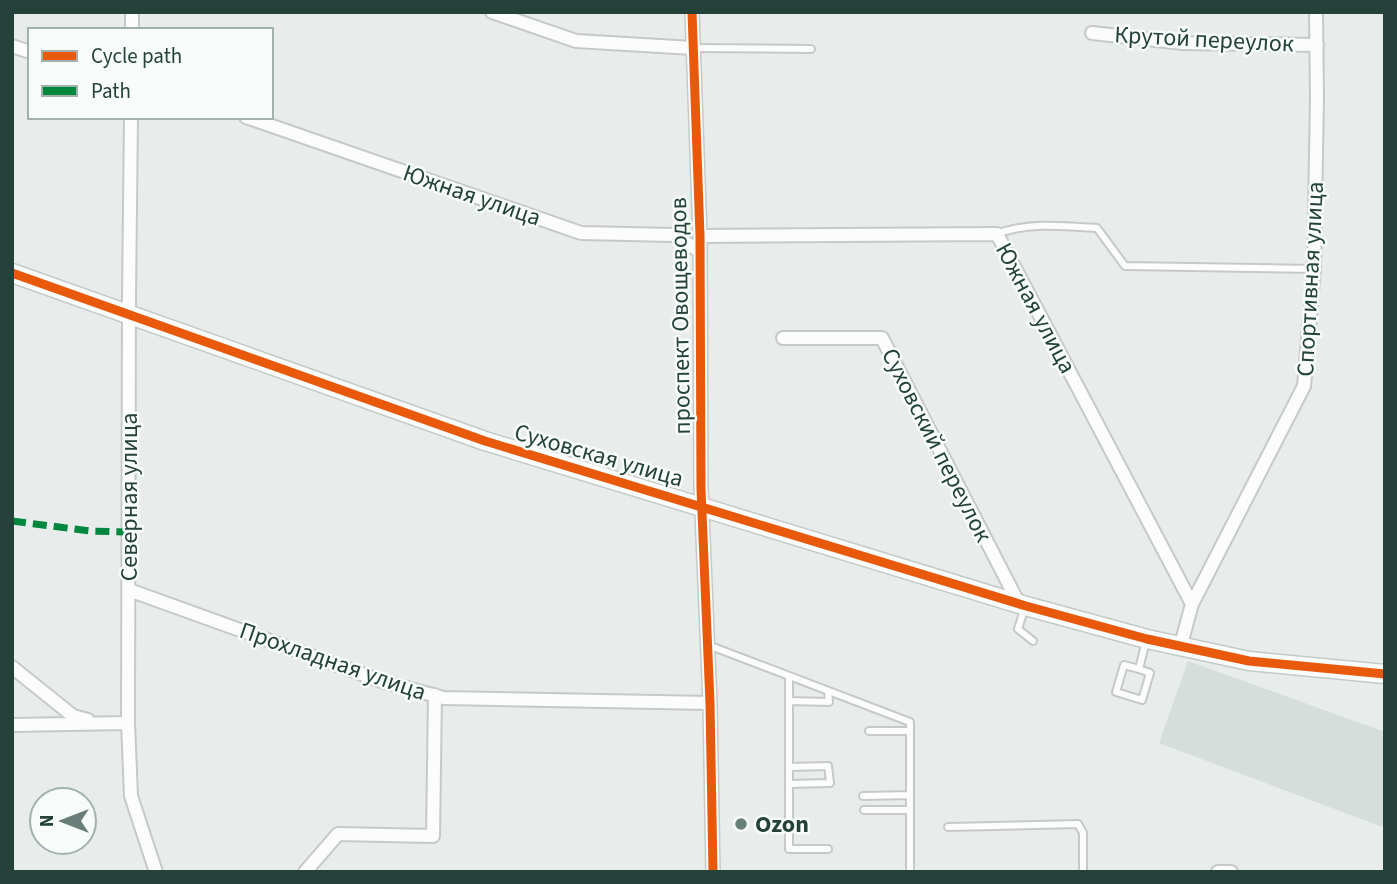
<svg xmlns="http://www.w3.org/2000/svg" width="1397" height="884" font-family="'Source Sans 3',sans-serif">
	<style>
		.built { fill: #d6dedb }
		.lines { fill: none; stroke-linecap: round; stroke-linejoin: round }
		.lane-casing { stroke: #c5cac8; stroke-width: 10 }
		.street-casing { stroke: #c5cac8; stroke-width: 16 }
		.secondary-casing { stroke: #c3cbc8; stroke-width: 21 }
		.lane { stroke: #fcfcfc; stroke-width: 6 }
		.street { stroke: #fcfcfc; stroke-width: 12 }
		.secondary { stroke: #fcfcfc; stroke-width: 18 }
		.quiet { stroke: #00873e; stroke-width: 7; stroke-dasharray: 14 7; stroke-linecap: butt }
		.cycleway-casing { stroke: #f7fbf9; stroke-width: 13 }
		.cycleway { stroke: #e8590c; stroke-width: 9 }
		.poi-dot { fill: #697e78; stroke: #f7fbf9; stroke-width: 2.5 }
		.labels { text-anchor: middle; stroke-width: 5; stroke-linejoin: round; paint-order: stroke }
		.street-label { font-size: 24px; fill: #24423a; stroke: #f7fbf9 }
		.poi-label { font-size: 24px; font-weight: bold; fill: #24423a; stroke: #f7fbf9; text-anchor: start }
	</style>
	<rect width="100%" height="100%" fill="#e8edeb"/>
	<path class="built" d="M 1188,661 L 1385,732 L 1385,828 L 1159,743 Z"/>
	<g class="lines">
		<defs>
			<path id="lane" d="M 693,48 L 811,49
				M 997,234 C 1026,222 1065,226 1097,228 L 1125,266 L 1314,269
				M 1025,607 L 1018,629 L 1033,641
				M 708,645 L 910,722 L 910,872
				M 1139,669 L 1150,673 L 1142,700 L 1116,692 L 1124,665 L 1139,669 L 1146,641
				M 789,676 L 789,849 L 828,849
				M 789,701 L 829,702 L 828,691
				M 869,731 L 910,731
				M 789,784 L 830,783 L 828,766 L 789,767
				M 863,796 L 910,795
				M 864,810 L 910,810
				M 948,827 L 1078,824 L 1083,833 L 1083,872"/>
			<path id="street" d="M 492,12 L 576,41 L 693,48
				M 692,12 L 700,236 L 701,489 L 710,703 L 713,872
				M 132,30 L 132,12
				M 1092,33 L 1183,43 L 1317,45
				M 12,46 L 30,52
				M 131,117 L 129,296 L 128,723 L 131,796 L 156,872
				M 246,117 L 581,233 L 674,235 L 699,251
				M 700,236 L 997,234 L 1192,604 L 1183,637 L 1183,648
				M 783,338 L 882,338 L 1019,604
				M 129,590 L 381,681 L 444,698 L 710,703
				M 1192,604 L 1304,386 L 1314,269 L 1317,98 L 1316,12
				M 12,667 L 73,716 L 88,720
				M 12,725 L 128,723
				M 305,872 L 338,834 L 433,836 L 435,695
				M 1218,872 L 1231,872"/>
			<path id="secondary" d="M 12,273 L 485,441 L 1026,606 L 1147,639 L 1249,661 L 1385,674"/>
		</defs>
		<use href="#lane" class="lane-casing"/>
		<use href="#street" class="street-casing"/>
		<use href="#secondary" class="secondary-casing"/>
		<use href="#lane" class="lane"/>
		<use href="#street" class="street"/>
		<use href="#secondary" class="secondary"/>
		<path class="quiet" d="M 12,521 L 90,531 L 129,532"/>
		<defs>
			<path id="cycleway" d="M 692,12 L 700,236 L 701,489 L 710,703 L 713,872
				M 12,273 L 485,441 L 1026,606 L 1147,639 L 1249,661 L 1385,674"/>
		</defs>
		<use href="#cycleway" class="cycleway-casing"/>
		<use href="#cycleway" class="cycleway"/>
	</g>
	<circle class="poi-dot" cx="741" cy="824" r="7"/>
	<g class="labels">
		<g class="street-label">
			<text transform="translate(1204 39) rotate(3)" y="8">Крутой переулок</text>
			<text transform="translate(472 195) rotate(19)" y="8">Южная улица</text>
			<text transform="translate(1310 279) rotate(-87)" y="8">Спортивная улица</text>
			<text transform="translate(1036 308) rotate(62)" y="8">Южная улица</text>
			<text transform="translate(680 316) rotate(-91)" y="8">проспект Овощеводов</text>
			<text transform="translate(937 445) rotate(63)" y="8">Суховский переулок</text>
			<text transform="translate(599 455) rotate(16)" y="8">Суховская улица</text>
			<text transform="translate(129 497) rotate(-90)" y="8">Северная улица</text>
			<text transform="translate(333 661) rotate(19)" y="8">Прохладная улица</text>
		</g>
		<g class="poi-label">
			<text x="755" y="832">Ozon</text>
		</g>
	</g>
	<rect width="1397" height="884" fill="none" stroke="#24423a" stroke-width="28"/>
	<rect x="28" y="28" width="245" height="91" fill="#f7fbf9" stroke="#a3b1ad" stroke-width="2"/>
	<rect x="42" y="51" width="35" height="10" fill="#e8590c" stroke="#a3b1ad" stroke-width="2"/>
	<text x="91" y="63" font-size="21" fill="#24423a">Cycle path</text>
	<rect x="42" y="86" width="35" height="10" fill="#00873e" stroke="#a3b1ad" stroke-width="2"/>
	<text x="91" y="98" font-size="21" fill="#24423a">Path</text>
	<g transform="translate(63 821) rotate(270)"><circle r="33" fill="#f7fbf9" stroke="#a3b1ad" stroke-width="2"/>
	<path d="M0-5L12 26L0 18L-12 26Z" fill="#697e78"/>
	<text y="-10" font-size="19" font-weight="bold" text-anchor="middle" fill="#24423a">N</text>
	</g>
</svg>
